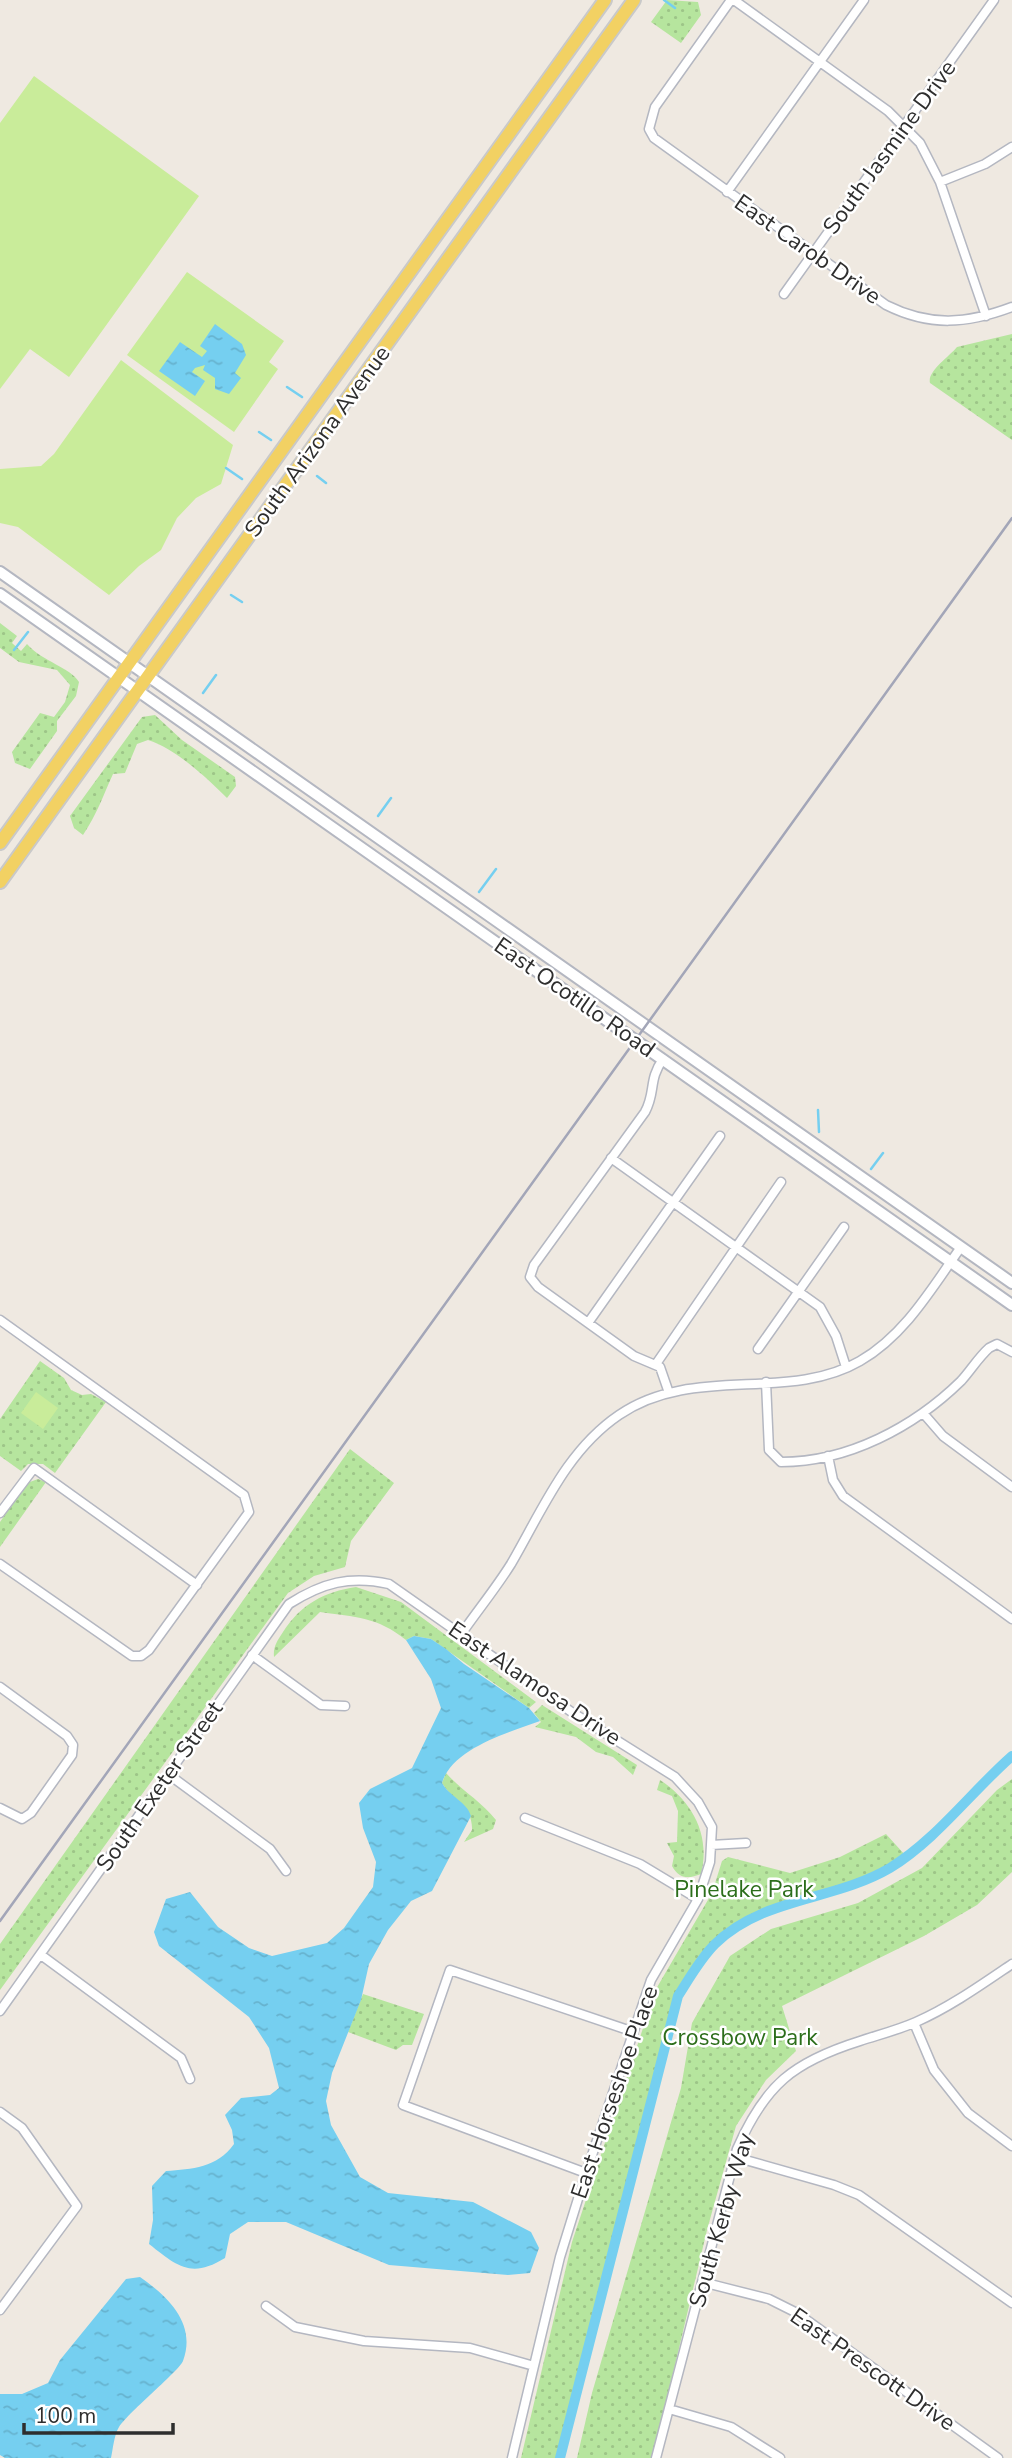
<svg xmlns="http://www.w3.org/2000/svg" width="1012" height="2458" font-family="'Nunito Sans',sans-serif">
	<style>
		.park { fill: url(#park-dots) }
		.pitch { fill: #c9ec9a }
		.water { fill: url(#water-ripples) }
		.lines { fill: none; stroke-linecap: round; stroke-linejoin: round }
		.stream { stroke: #75cff0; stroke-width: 2.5 }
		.canal { stroke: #75cff0; stroke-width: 10 }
		.street-casing { stroke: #b4b7c1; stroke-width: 11 }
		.secondary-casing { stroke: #b4b7c1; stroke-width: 14 }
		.primary-casing { stroke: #c9c9c9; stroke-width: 16 }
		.street { stroke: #fff; stroke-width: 8 }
		.secondary { stroke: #fff; stroke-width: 10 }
		.primary { stroke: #f2d163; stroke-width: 12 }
		.rail { stroke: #a3a6b8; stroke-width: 2.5 }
		.labels { text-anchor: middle; stroke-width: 5; stroke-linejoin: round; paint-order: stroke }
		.street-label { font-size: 23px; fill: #2e2e2e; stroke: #fff }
		.park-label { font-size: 23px; fill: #2c6e1b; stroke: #fff }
	</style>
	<defs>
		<pattern id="park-dots" width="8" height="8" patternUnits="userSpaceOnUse" patternTransform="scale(1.75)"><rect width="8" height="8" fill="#b6e59e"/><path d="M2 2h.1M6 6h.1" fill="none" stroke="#9dc588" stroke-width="1.8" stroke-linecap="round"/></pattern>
		<pattern id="water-ripples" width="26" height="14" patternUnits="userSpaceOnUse" patternTransform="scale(1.75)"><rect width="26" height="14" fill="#75cff0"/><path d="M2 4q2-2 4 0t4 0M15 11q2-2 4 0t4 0" fill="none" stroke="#66b2ce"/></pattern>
	</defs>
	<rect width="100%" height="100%" fill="#efe9e1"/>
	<path class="park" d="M 667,0 L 698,2 L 701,15 L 681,43 L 651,22 Z
		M 1012,334 L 1012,440 L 930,383 C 927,371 949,357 957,347 Z
		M 0,623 L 17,636 L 12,643 L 21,651 L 27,644 C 43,662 70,667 79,682 L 76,696 L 57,721 L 57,731 L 30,769 L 15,763 L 12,752 L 40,713 L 54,717 L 65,702 L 70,685 L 57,670 L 19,662 L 0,648 Z
		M 155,715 L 182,740 L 235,777 L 236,786 L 227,798 C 208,779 175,748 148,740 L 137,744 L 125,773 L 113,774 C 103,796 97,814 83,835 L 74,828 L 70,816 L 142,717 Z
		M 40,1361 L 64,1378 L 71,1390 L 82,1395 L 91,1394 L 106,1402 L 55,1473 L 43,1464 L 28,1464 L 21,1471 L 0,1456 L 0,1419 Z
		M 350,1449 L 394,1483 L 351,1541 L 345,1567 L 314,1576 L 288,1593 L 0,1990 L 0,1944 Z
		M 38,1479 L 46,1482 L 0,1547 L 0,1522 L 27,1483 Z
		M 356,1587 L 401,1602 L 536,1702 L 529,1708 L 431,1639 L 414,1636 L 406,1640 C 378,1617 355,1617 320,1612 L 274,1657 C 273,1647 277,1641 283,1632 C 301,1604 324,1592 356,1587 Z
		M 542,1705 L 637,1765 L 633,1775 L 613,1757 L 596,1752 L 576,1737 L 535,1727 L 541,1722 L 534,1713 Z
		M 446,1773 C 461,1790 482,1802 496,1820 L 493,1829 L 464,1842 L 472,1830 C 473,1806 453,1802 442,1783 Z
		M 1012,1779 L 1012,1872 L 977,1905 L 924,1936 L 782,2006 L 796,2051 L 766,2080 L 736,2126 L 707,2230 L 653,2458 L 577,2458 L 592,2393 L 681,2088 L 692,2023 L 730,1956 L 771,1929 L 858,1903 L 922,1868 L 997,1790 Z
		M 660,1780 C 692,1801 711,1835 701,1874 C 688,1879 679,1879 672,1866 L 674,1856 L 667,1843 L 677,1842 L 678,1811 L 672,1796 L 657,1790 Z
		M 886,1834 L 905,1855 C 865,1882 830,1887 786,1901 C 720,1922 687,1965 668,2029 L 557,2458 L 521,2458 L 572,2242 L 656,1989 L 712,1893 L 722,1861 L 728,1857 L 790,1873 L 840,1857 Z
		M 363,1994 L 424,2014 L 412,2045 L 403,2045 L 396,2050 L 348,2032 Z"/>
	<path class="pitch" d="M 34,76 L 199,196 L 69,377 L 30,349 L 0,389 L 0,123 Z
		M 187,272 L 284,341 L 269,362 L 278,369 L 234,432 L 127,355 Z
		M 121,360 L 233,445 L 221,484 L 196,498 L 177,518 L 161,550 L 139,566 L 109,595 L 18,527 L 0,523 L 0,469 L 41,466 L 54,454 Z
		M 36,1392 L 58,1408 L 43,1429 L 21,1413 Z"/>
	<path class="water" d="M 215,324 L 242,344 L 246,355 L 235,373 L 241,378 L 229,394 L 215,389 L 215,378 L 203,370 L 205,365 L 195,368 L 192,372 L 205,381 L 195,396 L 159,371 L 180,342 L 202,357 L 207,351 L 200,346 Z
		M 414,1636 L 431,1639 L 446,1649 L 464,1664 L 529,1708 L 540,1721 C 510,1732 452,1748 442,1783 C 449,1796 467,1802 471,1816 L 432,1891 L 411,1901 L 388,1930 L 369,1964 L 361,2000 L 332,2073 L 326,2101 L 331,2125 L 360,2177 L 388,2193 L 473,2202 L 531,2232 L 539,2248 L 530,2273 L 508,2275 L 389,2265 L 286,2222 L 248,2222 L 230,2234 L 225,2258 C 191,2279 177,2266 149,2244 L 153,2220 L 152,2186 L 166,2171 C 192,2169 217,2168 234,2144 L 232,2130 L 225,2115 L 241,2098 L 270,2095 L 279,2088 L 269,2048 L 249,2017 L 159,1946 L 154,1932 L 166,1899 L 190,1892 L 218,1927 L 249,1948 L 272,1956 L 327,1943 L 344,1928 L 373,1887 L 376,1862 L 363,1828 L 359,1803 L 370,1789 L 412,1768 L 441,1708 L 431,1679 L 406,1640 Z
		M 140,2277 C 167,2296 197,2323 183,2361 C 179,2371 130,2411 119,2427 C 114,2435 113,2449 111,2458 L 5,2458 L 0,2455 L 0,2394 L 22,2394 L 48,2383 L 60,2360 L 126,2279 Z"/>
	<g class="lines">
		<path class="stream" d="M 664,0 L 675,8
			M 287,387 L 302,397
			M 259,432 L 271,440
			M 226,468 L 242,479
			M 317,476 L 326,483
			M 231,595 L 242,602
			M 14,650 L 28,632
			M 203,693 L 216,675
			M 378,816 L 391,798
			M 479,892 L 496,869
			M 818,1110 L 819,1132
			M 871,1169 L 883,1153"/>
		<path class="canal" d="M 560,2458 L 678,1996 C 689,1979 700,1959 715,1944 C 763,1897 834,1901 890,1868 C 937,1839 971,1792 1012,1756"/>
		<defs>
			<path id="street" d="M 731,0 L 655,107 L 649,129 L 654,138 L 886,305 C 930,327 967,324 1012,307
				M 734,0 L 888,111 L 920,143 L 940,182 L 986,316
				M 940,182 L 985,164 L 1012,147
				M 727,192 L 864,0
				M 784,294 L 994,0
				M 663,1059 C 648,1080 656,1092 645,1112 L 534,1265 L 530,1277 L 538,1287 L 634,1356 L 660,1367 L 669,1393
				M 611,1158 L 820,1307 L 836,1336 L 846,1367
				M 0,1320 L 244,1495 L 249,1512 L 149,1650 L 141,1656 L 132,1656 L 0,1564
				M 588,1323 L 720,1136
				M 758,1349 L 844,1227
				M 656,1364 L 781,1182
				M 766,1382 L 769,1450 L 781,1462 C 848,1462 914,1427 961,1381 C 971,1370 978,1358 989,1348 L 997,1344 L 1012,1352
				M 923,1413 L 943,1436 L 1012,1487
				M 828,1456 L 833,1480 L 843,1496 L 1012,1619
				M 0,1513 L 34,1468 L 197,1585
				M 462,1633 C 478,1610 496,1588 511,1564 C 542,1511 566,1451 619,1415 C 693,1364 788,1403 860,1361 C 905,1335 932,1288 961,1247
				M 252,1655 L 321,1705 L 345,1706
				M 0,1687 L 67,1736 L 73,1745 L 72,1755 L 31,1813 L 22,1819 L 0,1808
				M 168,1774 L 270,1849 L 286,1871
				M 525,1818 L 640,1864 L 698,1899
				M 711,1845 L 746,1843
				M 41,1955 L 181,2058 L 190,2079
				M 0,2011 L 289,1604 C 322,1583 350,1575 389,1584 L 573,1713 L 675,1777 L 698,1802 L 712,1827 L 710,1862 L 698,1899 L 651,1980 L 586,2173 L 560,2257 L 512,2458
				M 914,2023 L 934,2070 L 968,2113 L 1012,2146
				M 0,2112 L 22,2128 L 77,2206 L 0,2310
				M 735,2157 L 834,2185 L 859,2195 L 1012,2303
				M 586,2173 L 403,2105 L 450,1970 L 631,2031
				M 702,2282 L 769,2299 L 797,2313 L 998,2458
				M 266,2306 L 295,2327 L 364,2341 L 470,2348 L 534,2366
				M 669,2409 L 731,2427 L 780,2458
				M 656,2458 L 737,2149 C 765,2085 793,2062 860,2041 C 878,2035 898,2030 916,2022 C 950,2007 981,1985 1012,1964"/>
			<path id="secondary" d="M 0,572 L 1012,1283
				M 0,594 L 1012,1305"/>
			<path id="primary" d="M 0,843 L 605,0
				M 0,882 L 634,0"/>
		</defs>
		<use href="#street" class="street-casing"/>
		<use href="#secondary" class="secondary-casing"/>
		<use href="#primary" class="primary-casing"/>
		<use href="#street" class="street"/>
		<use href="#secondary" class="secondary"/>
		<use href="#primary" class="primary"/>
		<path class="rail" d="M 0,1921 L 1012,518"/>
	</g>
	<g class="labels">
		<g class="street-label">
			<text transform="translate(889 147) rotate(-54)" y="8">South Jasmine Drive</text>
			<text transform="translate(808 249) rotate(35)" y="8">East Carob Drive</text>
			<text transform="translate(317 441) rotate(-54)" y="8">South Arizona Avenue</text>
			<text transform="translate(575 997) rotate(35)" y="8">East Ocotillo Road</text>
			<text transform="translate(535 1683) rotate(34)" y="8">East Alamosa Drive</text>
			<text transform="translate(159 1786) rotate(-55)" y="8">South Exeter Street</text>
			<text transform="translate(614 2092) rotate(-71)" y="8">East Horseshoe Place</text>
			<text transform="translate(721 2220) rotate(-74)" y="8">South Kerby Way</text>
			<text transform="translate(873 2369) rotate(35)" y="8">East Prescott Drive</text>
		</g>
		<g class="park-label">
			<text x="744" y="1897">Pinelake Park</text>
			<text x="740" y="2045">Crossbow Park</text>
		</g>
	</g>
	<path d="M24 2423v10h149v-10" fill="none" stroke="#2e2e2e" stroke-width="3.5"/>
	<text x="35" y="2423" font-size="21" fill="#2e2e2e" stroke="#ffffff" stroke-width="5" paint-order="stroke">100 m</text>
</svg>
